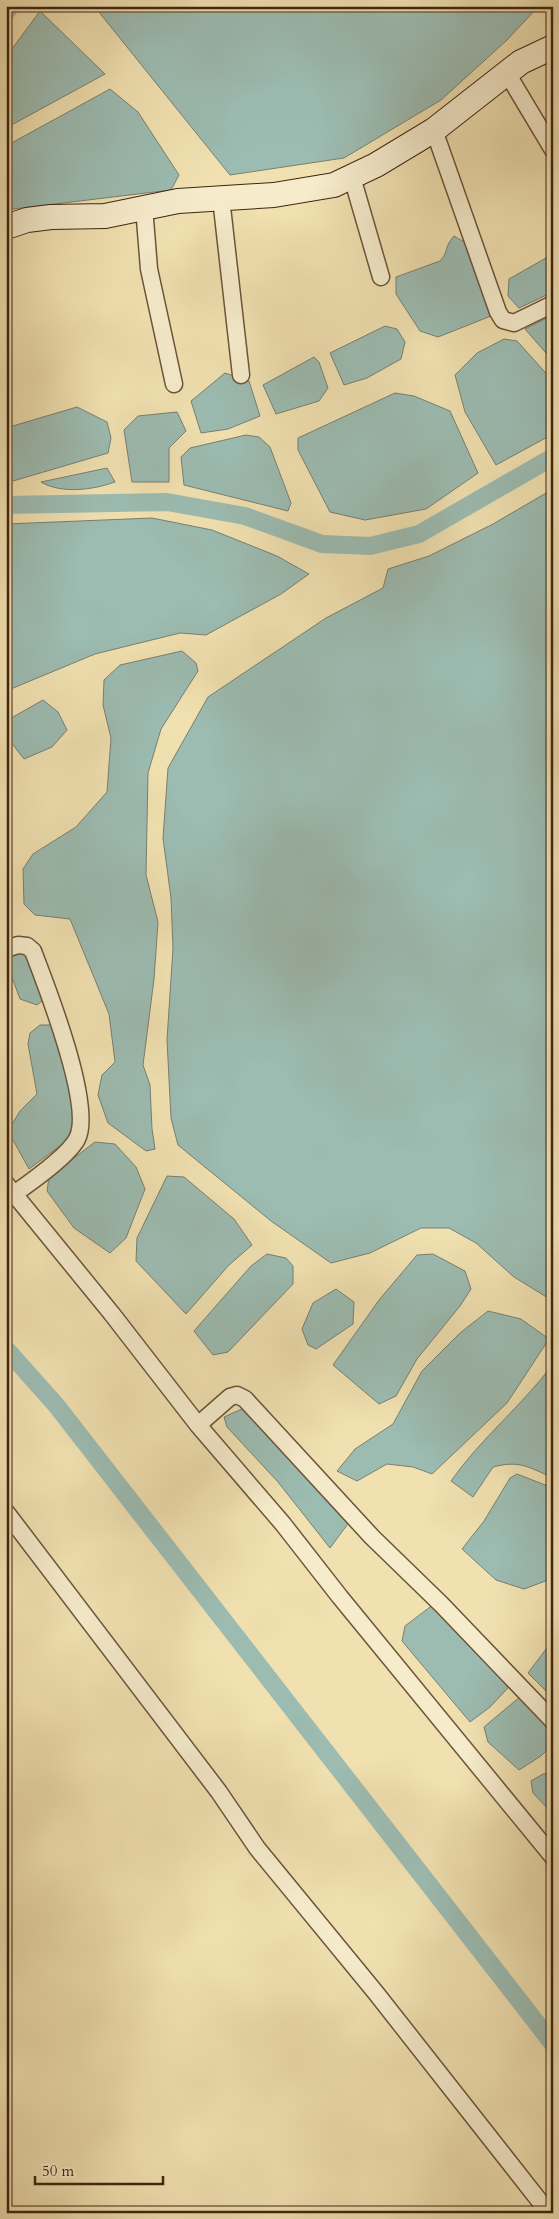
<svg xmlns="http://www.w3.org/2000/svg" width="559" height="2219" font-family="Cardo,serif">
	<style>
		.water { fill: #9cbcb2; stroke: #778072 }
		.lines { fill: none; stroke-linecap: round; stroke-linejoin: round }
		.canal { stroke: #9cbcb2; stroke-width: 18 }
		.street-casing { stroke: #6c543a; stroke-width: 19 }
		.secondary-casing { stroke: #402513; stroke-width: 26 }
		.street { stroke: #f6eccc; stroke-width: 16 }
		.secondary { stroke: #f6eccc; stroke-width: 24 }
	</style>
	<rect width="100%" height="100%" fill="#f1e1b1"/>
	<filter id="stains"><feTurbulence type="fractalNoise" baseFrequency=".004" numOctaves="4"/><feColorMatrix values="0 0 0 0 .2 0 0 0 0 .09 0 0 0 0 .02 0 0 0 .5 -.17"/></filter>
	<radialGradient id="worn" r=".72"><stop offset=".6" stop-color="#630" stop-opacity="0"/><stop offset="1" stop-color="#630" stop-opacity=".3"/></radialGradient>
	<path class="water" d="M 94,6 L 539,6 L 507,40 L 441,100 L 344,158 L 230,175 Z
		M 40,11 L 105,74 L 6,128 L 6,57 Z
		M 110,89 L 138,112 L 179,175 L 171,190 L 13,209 L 6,212 L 6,146 Z
		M 454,236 L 466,243 L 491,316 L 438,337 L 420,331 L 396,294 L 396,277 L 440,261 C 449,251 444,247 454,236 Z
		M 553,254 L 553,292 L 519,308 L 508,296 L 509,279 Z
		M 553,315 L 553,361 L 525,329 Z
		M 385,326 L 397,329 L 405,342 L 401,359 L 367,378 L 344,385 L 330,353 Z
		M 504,339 L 517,341 L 553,381 L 553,434 L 496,465 L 465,412 L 455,375 L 477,353 Z
		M 314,357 L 319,362 L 328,388 L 319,401 L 276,414 L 263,385 Z
		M 225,373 L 249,381 L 260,416 L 228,429 L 201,433 L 191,401 Z
		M 395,393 L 414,396 L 450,411 L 478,473 L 426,509 L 365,520 L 330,512 L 298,450 L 298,438 Z
		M 77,407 L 107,422 L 111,438 L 108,453 L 13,481 L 6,480 L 6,428 Z
		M 177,412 L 186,431 L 169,448 L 169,482 L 132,482 L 124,430 L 138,416 Z
		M 246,435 L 259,437 L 270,447 L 291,503 L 288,511 L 184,485 L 181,457 L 190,448 Z
		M 107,468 L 115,482 C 93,490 61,494 41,482 Z
		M 553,489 L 553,1301 L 514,1277 L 476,1243 L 449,1228 L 421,1228 L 370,1253 L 331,1263 L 271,1221 L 178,1145 L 171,1118 L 167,1040 L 173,948 L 171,898 L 163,838 L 168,768 L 208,697 L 326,618 L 383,588 L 388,569 L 429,556 L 493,524 Z
		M 152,518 L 212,530 L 277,556 L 309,574 L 281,594 L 206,635 L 180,633 L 95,654 L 6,691 L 6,524 Z
		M 182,651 L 196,663 L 198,671 L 161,729 L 148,773 L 146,875 L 158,922 L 154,979 L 143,1065 L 150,1085 L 152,1129 L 155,1149 L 146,1151 L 108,1123 L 98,1095 L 102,1075 L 115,1062 L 109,1014 L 70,919 L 35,915 L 24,904 L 23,869 L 33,854 L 76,827 L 107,792 L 111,738 L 103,705 L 104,680 L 120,665 Z
		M 43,700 L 58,712 L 67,730 L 52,747 L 24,759 L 6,736 L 6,721 Z
		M 24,947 L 46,998 L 37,1005 L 20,999 L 6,961 L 6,954 Z
		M 40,1025 L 54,1025 L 79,1122 L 64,1143 L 29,1169 L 8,1131 L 20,1111 L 37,1094 L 28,1044 L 30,1033 Z
		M 95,1142 L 115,1144 L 136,1167 L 145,1189 L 126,1238 L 110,1253 L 74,1228 L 47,1191 L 49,1177 Z
		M 167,1176 L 184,1177 L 234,1219 L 252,1245 L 229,1265 L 186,1314 L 136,1261 L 137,1238 Z
		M 267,1254 L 286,1258 L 293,1266 L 293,1284 L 228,1352 L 213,1355 L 194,1331 L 251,1266 Z
		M 433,1254 L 465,1271 L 471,1289 L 460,1306 L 417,1359 L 396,1396 L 379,1404 L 333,1365 L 379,1300 L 417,1255 Z
		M 336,1289 L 354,1302 L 353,1324 L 316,1349 L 308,1345 L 302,1329 L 313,1303 Z
		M 488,1311 L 521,1319 L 549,1339 L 507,1403 L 432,1474 L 413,1467 L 387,1464 L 357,1481 L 337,1471 L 355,1449 L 393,1424 L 422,1371 L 460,1333 Z
		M 553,1364 L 553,1478 C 529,1467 519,1460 493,1467 L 473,1497 L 451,1481 C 481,1438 522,1406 553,1364 Z
		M 244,1408 L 350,1521 L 330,1548 L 278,1482 L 227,1427 L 224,1417 Z
		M 517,1474 L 553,1488 L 553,1575 L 548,1580 L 524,1589 L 496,1580 L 462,1549 L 484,1521 L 510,1478 Z
		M 434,1604 L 486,1653 L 508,1688 L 490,1707 L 470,1722 L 402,1641 L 405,1626 Z
		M 553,1640 L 553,1698 L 528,1673 Z
		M 521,1696 L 553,1728 L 553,1744 L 541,1756 L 519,1770 L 488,1742 L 484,1727 Z
		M 553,1773 L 553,1814 L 533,1793 L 531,1781 L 543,1774 Z"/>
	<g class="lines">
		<path class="canal" d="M 6,12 L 11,6
			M 6,505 L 167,502 L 245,516 L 322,544 L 370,546 L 419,534 L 553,457
			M 6,1349 L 56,1405 L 553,2044"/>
		<defs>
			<path id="street" d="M 507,73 L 553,150
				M 434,130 L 498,312 L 503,320 L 514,323 L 553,304
				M 352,177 L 381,277
				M 221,198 L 241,375
				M 144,207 L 149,269 L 174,384
				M 6,949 L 18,945 L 27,946 L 33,951 C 46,985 94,1107 77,1139 C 68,1156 31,1182 14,1194
				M 6,1184 L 112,1314 L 198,1425 L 283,1524 L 340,1597 L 553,1857
				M 198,1425 L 230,1397 L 237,1395 L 245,1399 L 372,1537 L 442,1605 L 553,1721
				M 6,1512 L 219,1792 L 257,1848 L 376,1993 L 549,2213"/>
			<path id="secondary" d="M 6,227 L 27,220 L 51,217 L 105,216 L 178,201 L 274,195 L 334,185 L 376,165 L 434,130 L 521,62 L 553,47"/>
		</defs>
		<use href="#street" class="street-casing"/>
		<use href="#secondary" class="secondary-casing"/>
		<use href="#street" class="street"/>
		<use href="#secondary" class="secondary"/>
	</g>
	<rect width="559" height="2219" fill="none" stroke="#f1e1b1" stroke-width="25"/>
	<rect x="8" y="8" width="544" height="2204" fill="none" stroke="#402513" stroke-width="2.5"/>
	<rect x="12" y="12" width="534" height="2194" fill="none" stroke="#402513"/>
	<path d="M35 2176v8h128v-8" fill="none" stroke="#402513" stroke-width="2.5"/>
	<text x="42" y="2176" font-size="15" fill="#402513" stroke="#f6eccc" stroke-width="4" paint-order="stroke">50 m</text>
	<rect width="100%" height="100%" filter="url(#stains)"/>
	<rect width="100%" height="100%" fill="url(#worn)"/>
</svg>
